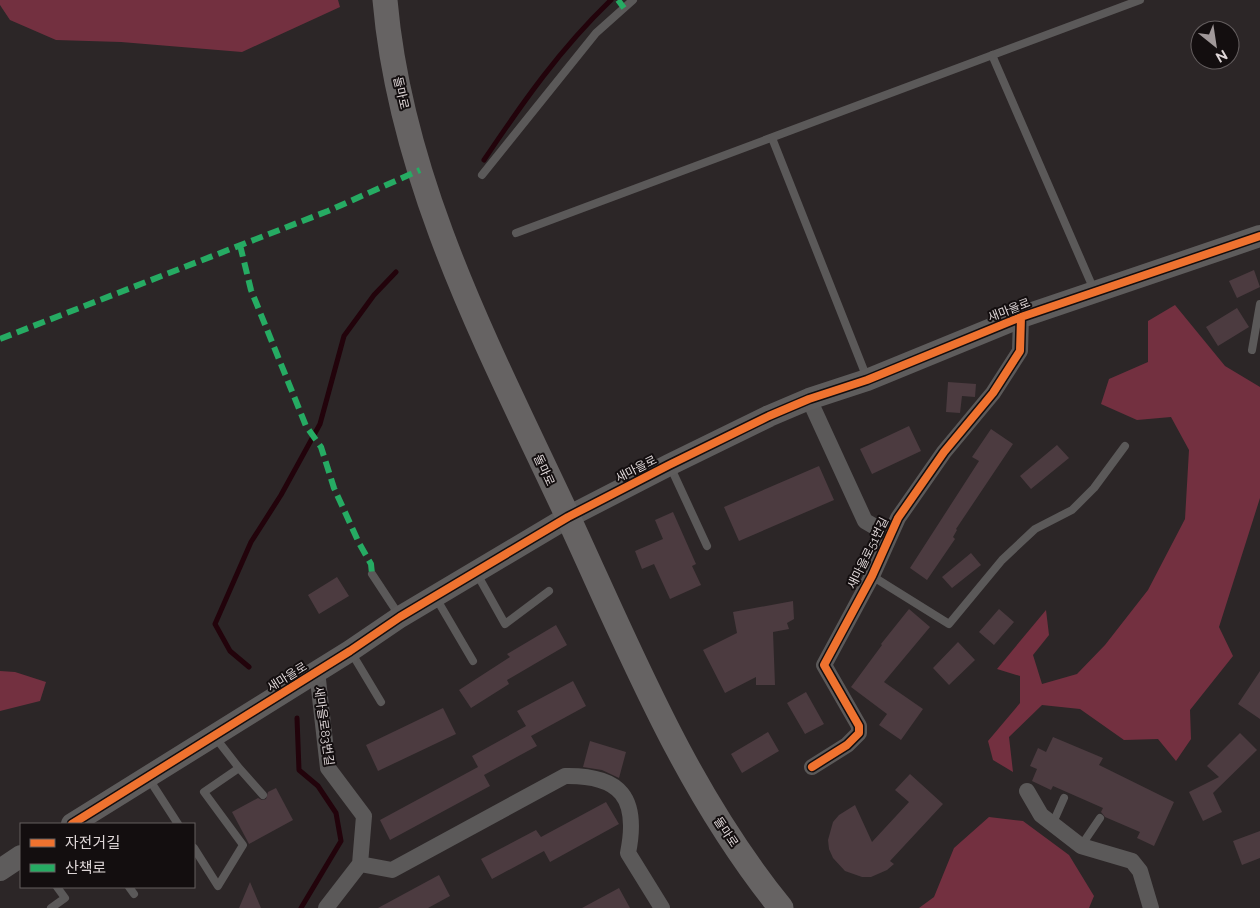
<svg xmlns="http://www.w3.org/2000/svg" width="1260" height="908" font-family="Raleway,'Noto Sans KR',sans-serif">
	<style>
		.forest { fill: #733040 }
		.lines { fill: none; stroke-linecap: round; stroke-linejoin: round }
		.stream { stroke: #22030b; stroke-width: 5 }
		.building { fill: #4c3b40 }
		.lane { stroke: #5b5959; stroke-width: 8 }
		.street { stroke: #5b5959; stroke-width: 16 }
		.secondary { stroke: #5e5c5c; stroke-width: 22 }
		.primary { stroke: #666363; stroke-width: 25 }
		.quiet { stroke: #26ab63; stroke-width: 6; stroke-dasharray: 12 6; stroke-linecap: butt }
		.cycleway-casing { stroke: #130e0f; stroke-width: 11 }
		.cycleway { stroke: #ef722f; stroke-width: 8 }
		.labels { text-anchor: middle; stroke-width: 4; stroke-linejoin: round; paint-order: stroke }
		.street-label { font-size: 12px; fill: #ded6d7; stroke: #130e0f }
	</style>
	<rect width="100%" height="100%" fill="#2c2627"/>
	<path class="forest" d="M 0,0 L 338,0 L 340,7 L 242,52 L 121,42 L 56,40 L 10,20 L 0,5 Z
		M 1175,305 L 1225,366 L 1260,387 L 1260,498 L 1219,627 L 1233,656 L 1190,710 L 1191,739 L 1176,761 L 1158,739 L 1124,740 L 1080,709 L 1042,705 L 1009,737 L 1013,772 L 993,760 L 988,741 L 1020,703 L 1020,676 L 997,669 L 1046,610 L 1049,635 L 1033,655 L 1042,684 L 1077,674 L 1105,645 L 1148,590 L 1185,519 L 1189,450 L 1171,417 L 1137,420 L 1101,404 L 1109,379 L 1148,362 L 1148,321 Z
		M 0,671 L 15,672 L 46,682 L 40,701 L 0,711 Z
		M 989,817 L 1023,821 L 1069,855 L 1094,896 L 1089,908 L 919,908 L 934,897 L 954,848 Z"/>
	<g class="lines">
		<path class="stream" d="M 484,160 C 523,102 560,49 611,0
			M 249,667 L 230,651 L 215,624 L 251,542 L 281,495 L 320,424 L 344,336 L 374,295 L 396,272
			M 297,718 L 299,770 L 318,786 L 336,813 L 341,841 L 301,908"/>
	</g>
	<path class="building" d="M 1254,270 L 1260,287 L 1237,298 L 1229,281 Z
		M 1237,308 L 1249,327 L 1218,346 L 1206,327 Z
		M 948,382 L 976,384 L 975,397 L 962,396 L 960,413 L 946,412 Z
		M 909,426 L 921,451 L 872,474 L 860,449 Z
		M 991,429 L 1013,444 L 956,529 L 957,530 L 953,537 L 955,539 L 927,580 L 910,568 L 979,461 L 972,457 Z
		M 1057,445 L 1069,458 L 1031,489 L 1020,476 Z
		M 819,466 L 834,500 L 739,541 L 724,507 Z
		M 673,512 L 696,564 L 692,566 L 701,585 L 670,599 L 654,564 L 642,569 L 635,551 L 663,539 L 655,520 Z
		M 971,553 L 981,565 L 952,588 L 942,577 Z
		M 337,577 L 349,596 L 319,614 L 308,595 Z
		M 793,601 L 794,619 L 787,623 L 789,629 L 773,632 L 775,685 L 756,685 L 756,677 L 725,693 L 703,650 L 737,633 L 733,612 Z
		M 909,609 L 930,627 L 884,682 L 923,709 L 901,740 L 879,725 L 887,714 L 851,687 L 882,645 L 881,644 Z
		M 999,609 L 1014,622 L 994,645 L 979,632 Z
		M 556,625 L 567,645 L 507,680 L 509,684 L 471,708 L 459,690 L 510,657 L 507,654 Z
		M 958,642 L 975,660 L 949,685 L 933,668 Z
		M 1260,671 L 1260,719 L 1238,704 Z
		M 573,681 L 586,706 L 531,736 L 537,746 L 484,775 L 490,786 L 390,840 L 380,820 L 478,767 L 472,756 L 526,726 L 517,711 Z
		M 806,692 L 824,724 L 805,734 L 787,703 Z
		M 443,708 L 456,734 L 378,771 L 366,745 Z
		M 768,732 L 779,751 L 742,773 L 731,754 Z
		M 1240,733 L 1257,750 L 1213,793 L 1222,812 L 1203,821 L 1189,792 L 1219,777 L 1207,766 Z
		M 1053,737 L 1103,758 L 1099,765 L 1174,802 L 1154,846 L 1137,838 L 1140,832 L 1105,817 L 1101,812 L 1103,808 L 1053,786 L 1051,790 L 1032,781 L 1037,769 L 1030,766 L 1038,748 L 1046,752 Z
		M 590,741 L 626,752 L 619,778 L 602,770 L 583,767 Z
		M 910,774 L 943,804 L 890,861 L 894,864 L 887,870 L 871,877 L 862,877 L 845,871 L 833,858 L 829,849 L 828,840 L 833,822 L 839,815 L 855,805 L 872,842 L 909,802 L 895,790 Z
		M 276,788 L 293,820 L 249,844 L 232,812 L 258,798 L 262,800 L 266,799 L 268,792 Z
		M 606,802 L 619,824 L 550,862 L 544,851 L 492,879 L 481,859 L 536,830 L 541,837 Z
		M 1260,831 L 1260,858 L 1242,865 L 1233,841 Z
		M 439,875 L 450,896 L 428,908 L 378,908 Z
		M 250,882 L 261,908 L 239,908 Z
		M 619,888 L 630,908 L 582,908 Z"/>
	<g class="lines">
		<path class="lane" d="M 992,55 L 1094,290
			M 772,138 L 867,378
			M 482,175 L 596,33 L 633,0
			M 516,233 L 1140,0
			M 1252,350 L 1260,304
			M 670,466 L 707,546
			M 372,574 L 399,615
			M 477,574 L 505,624 L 549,591
			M 872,576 L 949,624 L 1002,560 L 1035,529 L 1072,510 L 1094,488 L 1125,446
			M 436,598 L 473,661
			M 351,652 L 381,702
			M 239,768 L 263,795
			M 149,779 L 178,824
			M 1052,825 L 1064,798
			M 1081,846 L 1100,818
			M 194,848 L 218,886 L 243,845 L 204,792 L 239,768 L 215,737
			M 129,887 L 134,894
			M 51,908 L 65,898 L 57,887"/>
		<path class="street" d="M 809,399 L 865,521 L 889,535
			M 317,671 L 328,768 L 364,816 L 360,864 L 326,908
			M 812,767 L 847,745 L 859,733 L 859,726 L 824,665 L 872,576 L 898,518 L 944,452 L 993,393 L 1020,351 L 1021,317
			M 1027,791 L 1041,815 L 1081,846 L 1132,861 L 1140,871 L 1151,908
			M 360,864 L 392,870 L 565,776 C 621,775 639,798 628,853 L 662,908"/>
		<path class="secondary" d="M 72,824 L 350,651 L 400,617 L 568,517 L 669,465 L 769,416 L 809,399 L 867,380 L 1021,317 L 1260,236
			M 0,870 L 21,856"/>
		<path class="primary" d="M 385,0 C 401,185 491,352 568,517 C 631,653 686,791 781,908"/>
		<path class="quiet" d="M 618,0 L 624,8
			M 240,245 L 251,290 L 306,426 L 321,447 L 334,488 L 359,543 L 371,564 L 372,574
			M 0,339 L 328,211 L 420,170"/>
		<defs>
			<path id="cycleway" d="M 812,767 L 847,745 L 859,733 L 859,726 L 824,665 L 872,576 L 898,518 L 944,452 L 993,393 L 1020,351 L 1021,317
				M 72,824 L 350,651 L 400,617 L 568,517 L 669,465 L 769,416 L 809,399 L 867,380 L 1021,317 L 1260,236"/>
		</defs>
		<use href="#cycleway" class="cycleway-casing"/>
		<use href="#cycleway" class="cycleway"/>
	</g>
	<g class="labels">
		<g class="street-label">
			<text transform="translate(401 93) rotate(77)" y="4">돌마로</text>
			<text transform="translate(1009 310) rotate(-21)" y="4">새마을로</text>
			<text transform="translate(636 469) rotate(-27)" y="4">새마을로</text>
			<text transform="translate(544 470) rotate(65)" y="4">돌마로</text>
			<text transform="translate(868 553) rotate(-64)" y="4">새마을로51번길</text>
			<text transform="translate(287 677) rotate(-32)" y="4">새마을로</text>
			<text transform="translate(324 726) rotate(82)" y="4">새마을로83번길</text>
			<text transform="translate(726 832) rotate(56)" y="4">돌마로</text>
		</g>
	</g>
	<rect x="20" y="823" width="175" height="65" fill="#130e0f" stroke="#645e5f"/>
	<rect x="30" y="839" width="25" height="8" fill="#ef722f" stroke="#645e5f"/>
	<text x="65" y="848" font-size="15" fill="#ded6d7">자전거길</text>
	<rect x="30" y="864" width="25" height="8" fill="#26ab63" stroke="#645e5f"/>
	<text x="65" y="873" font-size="15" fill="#ded6d7">산책로</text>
	<g transform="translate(1215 45) rotate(150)"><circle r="24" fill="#130e0f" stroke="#645e5f"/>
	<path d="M0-4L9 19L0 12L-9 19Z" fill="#a09899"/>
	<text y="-8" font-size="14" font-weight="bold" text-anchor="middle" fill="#ded6d7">N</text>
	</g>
</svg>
